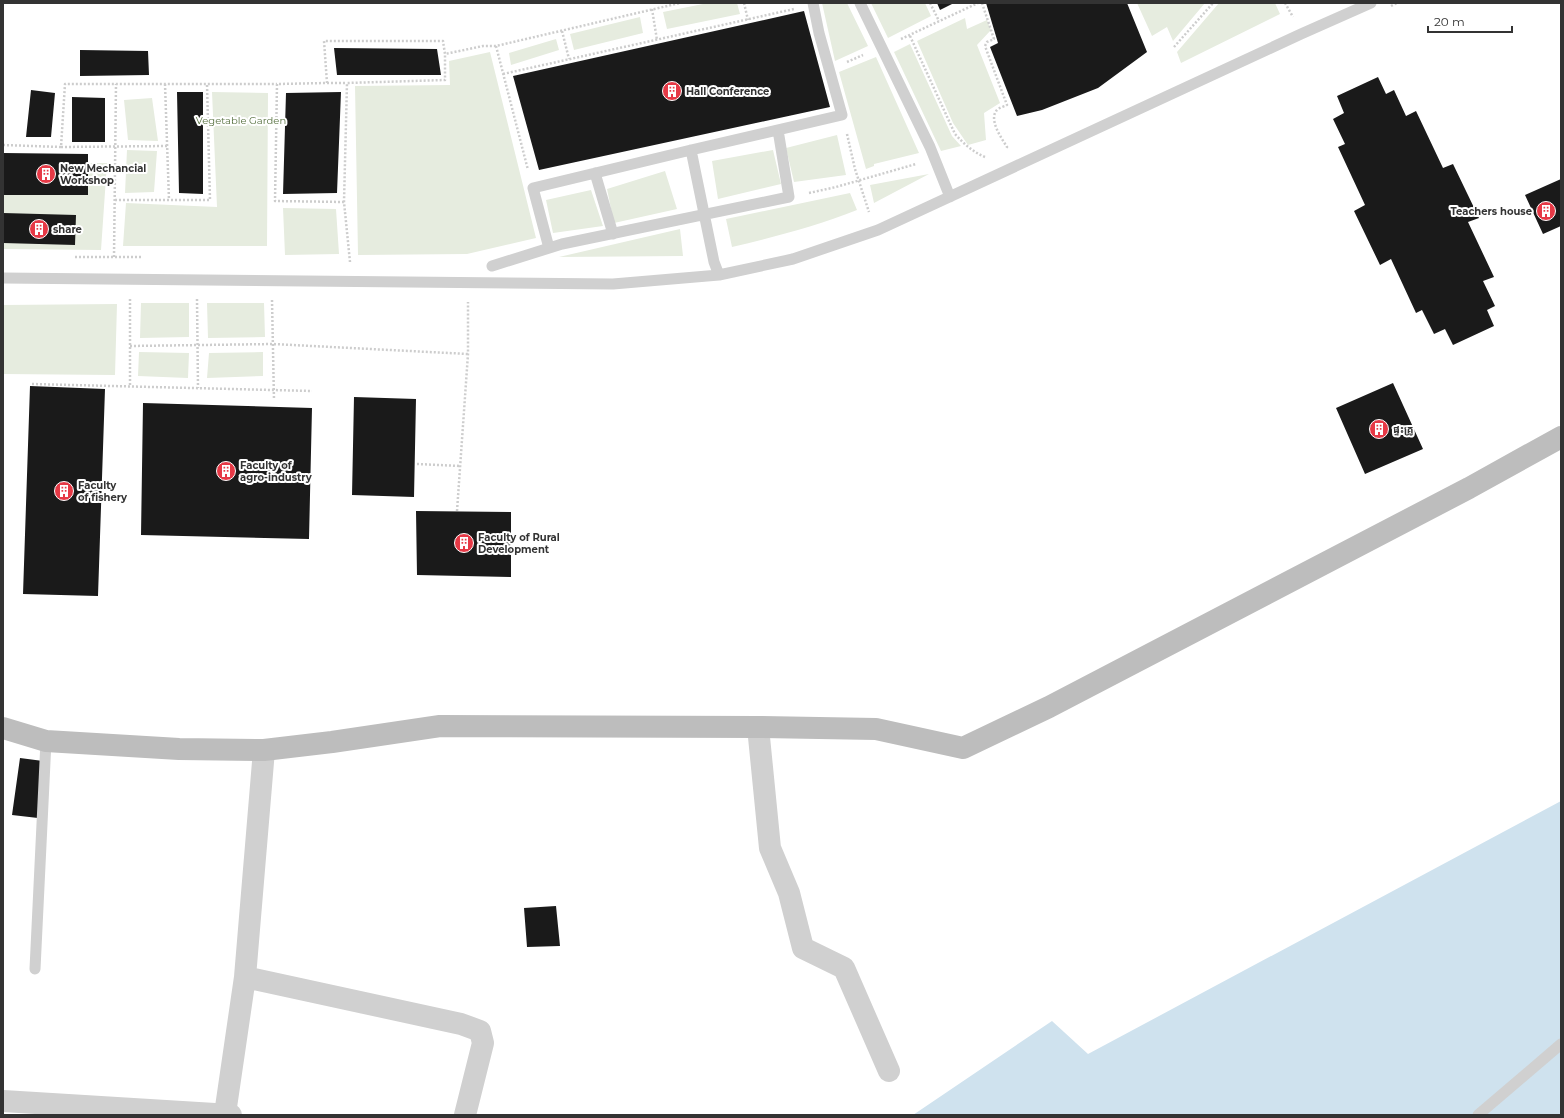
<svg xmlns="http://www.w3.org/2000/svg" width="1564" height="1118" font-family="Montserrat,'Noto Sans Khmer',sans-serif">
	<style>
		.green { fill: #e6ecdf }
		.water { fill: #cfe2ee }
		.building { fill: #1a1a1a }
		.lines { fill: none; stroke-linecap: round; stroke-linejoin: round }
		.path { stroke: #cdcdcd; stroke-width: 2.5; stroke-dasharray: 2 2; stroke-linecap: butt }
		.lane { stroke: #d0d0d0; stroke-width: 11 }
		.street { stroke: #d0d0d0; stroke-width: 22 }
		.secondary { stroke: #bdbdbd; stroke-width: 22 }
		.labels { text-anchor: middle; stroke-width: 4; stroke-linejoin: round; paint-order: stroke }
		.poi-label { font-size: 10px; font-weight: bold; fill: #333; stroke: #fff; text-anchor: start }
		.park-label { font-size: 10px; fill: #56703f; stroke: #fff }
	</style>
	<rect width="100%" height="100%" fill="#fff"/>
	<path class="green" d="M 708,3 L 737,3 L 740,14 L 667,29 L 663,12 Z
		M 822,3 L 847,3 L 868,46 L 835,61 Z
		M 871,3 L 925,3 L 931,16 L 888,38 Z
		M 1137,3 L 1205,3 L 1173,41 L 1167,27 L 1152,36 Z
		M 1219,3 L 1275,3 L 1280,14 L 1181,63 L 1177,52 Z
		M 640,17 L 643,33 L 574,50 L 570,34 Z
		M 965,18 L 967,29 L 987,20 L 991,30 L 977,45 L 1000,103 L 984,113 L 986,140 L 968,145 L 953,123 L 917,41 Z
		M 556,39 L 559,50 L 511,65 L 509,53 Z
		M 910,44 L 952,136 L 961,146 L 941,151 L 894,52 Z
		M 490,52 L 536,238 L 467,254 L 358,255 L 355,86 L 450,85 L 449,61 Z
		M 876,57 L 919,153 L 874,164 L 874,166 L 866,169 L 839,72 Z
		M 212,92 L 268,93 L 267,246 L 123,246 L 126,203 L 217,207 Z
		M 152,98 L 158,141 L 128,140 L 124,100 Z
		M 837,135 L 846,175 L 794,182 L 786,148 Z
		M 127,150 L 157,151 L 154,192 L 125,193 Z
		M 773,150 L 781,184 L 718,199 L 712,161 Z
		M 3,163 L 107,163 L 101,250 L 3,249 Z
		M 665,171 L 677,209 L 614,223 L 607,189 Z
		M 929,174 L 874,203 L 870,185 Z
		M 591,190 L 603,226 L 553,233 L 546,200 Z
		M 850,193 L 857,210 C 816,226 775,237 732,247 L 726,219 Z
		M 283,208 L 336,209 L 339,254 L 285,255 Z
		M 680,229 L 683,256 L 559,257 Z
		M 141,303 L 189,303 L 189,337 L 140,338 Z
		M 207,303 L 264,303 L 265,337 L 208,338 Z
		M 117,304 L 115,375 L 3,374 L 3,305 Z
		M 139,352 L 189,353 L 188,378 L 138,376 Z
		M 263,352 L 263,376 L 207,378 L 209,353 Z"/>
	<path class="water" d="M 1561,801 L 1561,1115 L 913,1115 L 1052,1021 L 1088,1054 Z"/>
	<path class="building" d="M 937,3 L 954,3 L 940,10 Z
		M 986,3 L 1127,3 L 1147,52 L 1098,88 L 1042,110 L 1017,116 L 990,47 L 998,43 Z
		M 804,11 L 830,107 L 539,170 L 513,76 Z
		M 334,48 L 437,49 L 441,75 L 337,75 Z
		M 80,50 L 148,51 L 149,75 L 80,76 Z
		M 1378,77 L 1386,94 L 1394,90 L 1406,116 L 1416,111 L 1443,168 L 1453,164 L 1479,218 L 1468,222 L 1494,277 L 1483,281 L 1495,306 L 1487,310 L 1494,326 L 1453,345 L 1445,329 L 1434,334 L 1422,310 L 1416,313 L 1391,259 L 1380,265 L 1354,211 L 1365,205 L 1338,147 L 1345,144 L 1333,119 L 1344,113 L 1337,96 Z
		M 31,90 L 55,93 L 51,137 L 26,137 Z
		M 177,92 L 203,92 L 203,194 L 179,193 Z
		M 341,92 L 337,193 L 283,194 L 286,93 Z
		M 72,97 L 105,98 L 105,142 L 72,142 Z
		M 3,153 L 88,154 L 88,195 L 3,195 Z
		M 1561,179 L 1561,226 L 1543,234 L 1525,195 Z
		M 3,213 L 76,215 L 75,245 L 3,243 Z
		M 1393,383 L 1423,449 L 1365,474 L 1336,408 Z
		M 30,386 L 105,389 L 98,596 L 23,594 Z
		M 354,397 L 416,399 L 414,497 L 352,495 Z
		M 143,403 L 312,408 L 309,539 L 141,535 Z
		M 416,511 L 511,512 L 511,577 L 417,575 Z
		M 20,758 L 43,761 L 38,818 L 12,815 Z
		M 556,906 L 560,946 L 527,947 L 524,908 Z"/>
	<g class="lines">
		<path class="path" d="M 744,3 L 748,20
			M 930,3 L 939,21
			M 982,3 L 994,39 L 987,42 L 985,46 L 1007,105 C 1005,106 1001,107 998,109 C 987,118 1002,139 1007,147 L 1006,148
			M 1285,3 L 1293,17
			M 1391,6 L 1397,3
			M 652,9 L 657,40
			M 562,31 L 569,59
			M 910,36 L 955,134 C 964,144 973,152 985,157
			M 901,39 L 978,3
			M 496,46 L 528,170
			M 1174,47 L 1213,3
			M 847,62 L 863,55
			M 503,74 L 794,9
			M 327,83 L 347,83
			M 165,84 L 169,200
			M 847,134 L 855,169 L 869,212
			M 3,145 L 61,147 L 65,84 L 277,84
			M 61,147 L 167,146
			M 809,193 L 836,187 L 916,164
			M 115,200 L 210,200 L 207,84
			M 344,202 L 275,201 L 277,84 L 327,83 L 324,41 L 443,41 L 445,54 L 483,46 L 496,46 L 680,3
			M 75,257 L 142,257
			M 114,257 L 116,84
			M 350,262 L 344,202 L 347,83 L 445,80 L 445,54
			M 130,299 L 130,387
			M 197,299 L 198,388
			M 272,300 L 274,400
			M 130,346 L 273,344 L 468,354
			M 32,384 L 312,391
			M 417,464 L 460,466
			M 457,511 L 468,354 L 468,302"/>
		<path class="lane" d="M 860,3 L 930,147 L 950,197
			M 691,150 L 714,262 L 719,275
			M 595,173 L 613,234
			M 549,248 L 533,188 L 691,150 L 842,115 L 819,33 L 813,3
			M 492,266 L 562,244 L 789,197 L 778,130
			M 3,278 L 613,284 L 719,275 L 793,259 L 878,230 L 1301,34 L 1371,3
			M 35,969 L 46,741
			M 1478,1115 L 1561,1044"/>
		<path class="street" d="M 758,727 L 770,848 L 789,893 L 803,948 L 844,968 L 889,1071
			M 245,977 L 461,1024 L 480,1031 L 483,1043 L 465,1115
			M 3,1101 L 231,1115
			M 225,1114 L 245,977 L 264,750"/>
		<path class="secondary" d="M 3,728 L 46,741 L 179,749 L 264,750 L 332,742 L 440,726 L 758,727 L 876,729 L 963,748 L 1049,707 L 1469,488 L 1561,437"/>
	</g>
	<defs>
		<symbol id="building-disc" viewBox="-11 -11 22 22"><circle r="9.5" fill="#e63946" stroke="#fff"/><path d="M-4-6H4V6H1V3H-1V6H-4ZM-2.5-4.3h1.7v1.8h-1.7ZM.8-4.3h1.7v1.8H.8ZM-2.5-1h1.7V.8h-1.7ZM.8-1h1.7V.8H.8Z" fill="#fff"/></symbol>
	</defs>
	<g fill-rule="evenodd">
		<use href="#building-disc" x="661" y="80" width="22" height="22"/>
		<use href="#building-disc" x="35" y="163" width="22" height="22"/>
		<use href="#building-disc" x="1535" y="200" width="22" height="22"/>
		<use href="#building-disc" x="28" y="218" width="22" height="22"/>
		<use href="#building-disc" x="1368" y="418" width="22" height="22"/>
		<use href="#building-disc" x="215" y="460" width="22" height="22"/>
		<use href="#building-disc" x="53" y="480" width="22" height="22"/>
		<use href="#building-disc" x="453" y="532" width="22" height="22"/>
	</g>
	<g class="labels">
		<g class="poi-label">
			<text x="686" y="95">Hall Conference</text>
			<text x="60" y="172">New Mechancial<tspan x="60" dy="12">Workshop</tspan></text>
			<text x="1532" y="215" text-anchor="end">Teachers house</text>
			<text x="53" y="233">share</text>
			<text x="1393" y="433">ផ្ទះគ្រូ</text>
			<text x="240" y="469">Faculty of<tspan x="240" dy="12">agro-industry</tspan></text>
			<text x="78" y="489">Faculty<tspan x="78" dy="12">of fishery</tspan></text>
			<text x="478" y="541">Faculty of Rural<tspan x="478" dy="12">Development</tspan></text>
		</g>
		<g class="park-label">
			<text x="241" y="124">Vegetable Garden</text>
		</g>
	</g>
	<rect width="1564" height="1118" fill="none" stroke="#333333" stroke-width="8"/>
	<path d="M1428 26v6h84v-6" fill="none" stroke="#333333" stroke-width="2"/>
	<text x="1434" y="26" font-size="12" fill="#333333" stroke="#ffffff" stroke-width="3" paint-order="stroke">20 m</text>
</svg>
